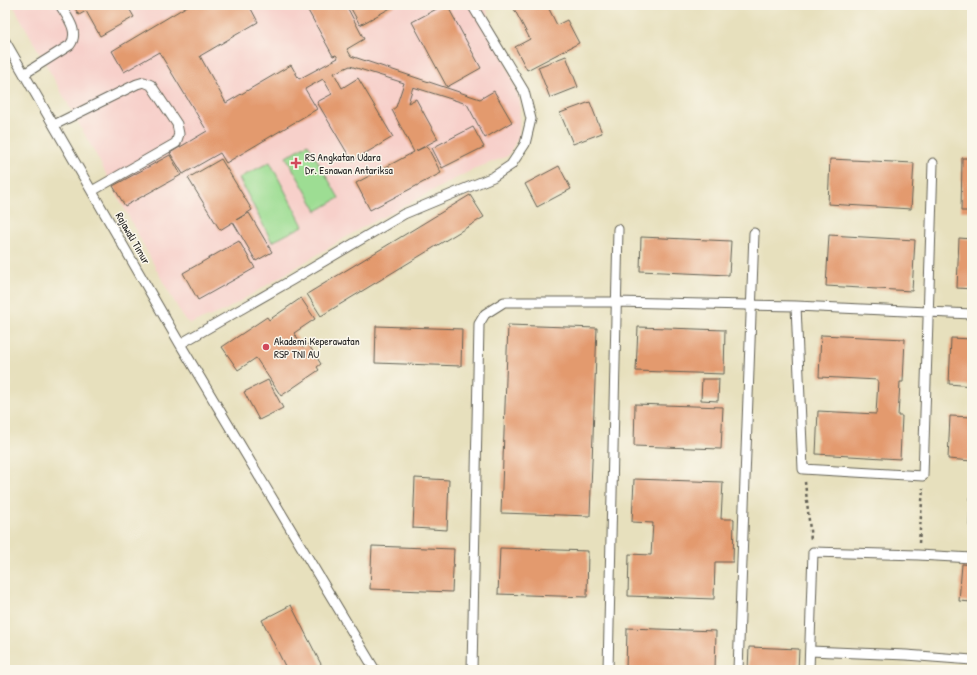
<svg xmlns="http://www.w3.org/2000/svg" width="977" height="675" font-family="'Patrick Hand',sans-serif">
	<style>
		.built { fill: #f7d0ca }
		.green { fill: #9ddd93; stroke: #5c7c58 }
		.building { fill: #e39a6e }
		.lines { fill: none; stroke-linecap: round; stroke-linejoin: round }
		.lane-casing { stroke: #636154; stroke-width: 11 }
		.path { stroke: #636154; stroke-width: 2.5; stroke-dasharray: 3 3; stroke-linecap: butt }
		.lane { stroke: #fff; stroke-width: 9 }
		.poi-dot { fill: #d1495b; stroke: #fbf7ec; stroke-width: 1.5 }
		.labels { text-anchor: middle; stroke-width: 3; stroke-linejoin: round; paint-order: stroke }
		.poi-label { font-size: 11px; fill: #1c1c1c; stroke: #fbf7ec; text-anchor: start }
		.street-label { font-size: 11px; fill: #1c1c1c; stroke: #fbf7ec }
	</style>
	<rect width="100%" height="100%" fill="#fbf7ec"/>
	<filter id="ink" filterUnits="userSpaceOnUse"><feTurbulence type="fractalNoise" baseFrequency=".025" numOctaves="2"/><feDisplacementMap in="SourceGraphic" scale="8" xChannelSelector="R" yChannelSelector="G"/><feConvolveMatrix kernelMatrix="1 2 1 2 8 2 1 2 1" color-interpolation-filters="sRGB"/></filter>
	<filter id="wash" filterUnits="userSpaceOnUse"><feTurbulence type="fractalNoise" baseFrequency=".012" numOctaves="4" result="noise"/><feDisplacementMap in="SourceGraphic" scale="16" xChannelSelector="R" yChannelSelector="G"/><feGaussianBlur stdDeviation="0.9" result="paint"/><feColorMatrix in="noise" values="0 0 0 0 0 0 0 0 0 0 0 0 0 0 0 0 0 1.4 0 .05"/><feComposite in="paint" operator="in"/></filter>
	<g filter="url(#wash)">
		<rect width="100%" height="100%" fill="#e7e0bd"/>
		<path class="built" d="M 13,5 L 485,5 L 520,101 L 519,136 L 508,156 L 474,169 L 358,230 L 224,311 L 190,324 L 183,317 L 162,280 L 95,153 Z"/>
		<path class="green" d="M 308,144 L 339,198 L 317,211 L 286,157 Z
			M 270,162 L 303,226 L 272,242 L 239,178 Z"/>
		<g id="blocks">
			<path class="building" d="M 73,5 L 127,5 L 134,17 L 100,36 L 86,11 L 79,15 Z
				M 189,5 L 249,5 L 258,22 L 200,56 L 226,103 L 291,65 L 299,79 L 338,58 L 336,55 L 333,56 L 305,5 L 346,5 L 364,39 L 347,49 L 351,56 L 480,99 L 494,91 L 512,122 L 485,138 L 467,104 L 413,87 L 408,103 L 416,99 L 438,139 L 416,151 L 427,146 L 441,173 L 370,210 L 356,183 L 414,152 L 392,110 L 396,107 L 404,83 L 350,66 L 334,73 L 342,88 L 358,78 L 393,137 L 352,161 L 317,102 L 332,94 L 323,79 L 305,89 L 317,109 L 226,163 L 220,153 L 183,174 L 170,153 L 207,131 L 159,52 L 124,72 L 112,51 Z
				M 349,5 L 396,5 L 360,25 Z
				M 444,5 L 447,5 L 481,68 L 447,87 L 412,22 Z
				M 512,5 L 547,5 L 557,25 L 567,20 L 579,43 L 527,70 L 515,47 L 530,39 Z
				M 566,56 L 578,87 L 550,98 L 538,67 Z
				M 590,102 L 602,133 L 573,144 L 560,113 Z
				M 473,127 L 484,147 L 442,168 L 432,148 Z
				M 170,155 L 181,175 L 125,206 L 113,186 Z
				M 962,158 L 972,158 L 972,211 L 961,211 Z
				M 221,159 L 252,210 L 236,220 L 249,213 L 272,252 L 256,261 L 233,222 L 220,230 L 188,178 Z
				M 830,159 L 914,163 L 911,209 L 828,204 Z
				M 559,166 L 571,189 L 537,207 L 525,184 Z
				M 470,195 L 484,217 L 321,316 L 307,294 Z
				M 829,235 L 915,240 L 912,291 L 826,286 Z
				M 641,237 L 731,241 L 729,275 L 640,271 Z
				M 959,238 L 972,239 L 972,289 L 957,288 Z
				M 239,241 L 255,268 L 198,300 L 183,273 Z
				M 301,298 L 315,319 L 294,333 L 303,347 L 308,344 L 321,364 L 317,367 L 319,370 L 281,396 L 256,358 L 238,370 L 222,347 L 267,317 L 269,320 Z
				M 508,325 L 597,328 L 590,516 L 501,513 Z
				M 376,326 L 462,329 L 461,366 L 375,363 Z
				M 638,327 L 725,330 L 724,374 L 636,371 Z
				M 821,335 L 905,339 L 903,382 L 900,382 L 898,416 L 902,416 L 900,459 L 816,454 L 818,411 L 876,414 L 878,380 L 819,377 Z
				M 951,338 L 972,339 L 972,386 L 949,384 Z
				M 702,379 L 719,379 L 718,401 L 701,400 Z
				M 268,380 L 283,408 L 259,420 L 244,392 Z
				M 635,404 L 723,407 L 721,449 L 634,446 Z
				M 950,416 L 972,417 L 972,461 L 948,459 Z
				M 415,478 L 449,480 L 447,530 L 413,528 Z
				M 634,479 L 723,482 L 721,519 L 734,519 L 733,562 L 715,562 L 714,599 L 628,596 L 629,554 L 651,555 L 653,523 L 632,522 Z
				M 970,497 L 972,497 L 972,526 L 969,526 Z
				M 372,546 L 454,549 L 452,592 L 370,589 Z
				M 500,548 L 588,551 L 587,597 L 498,594 Z
				M 962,564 L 972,565 L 972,602 L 959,601 Z
				M 291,605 L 324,670 L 287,670 L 262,620 Z
				M 627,628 L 716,631 L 715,670 L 626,670 Z
				M 749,647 L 799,649 L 798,670 L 748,670 Z"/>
		</g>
	</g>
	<g filter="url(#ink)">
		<use href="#blocks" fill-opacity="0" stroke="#636154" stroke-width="1"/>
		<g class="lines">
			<defs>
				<path id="lane" d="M 5,41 L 180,344 L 375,670
					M 24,74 L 70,45 C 80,32 67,17 60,5
					M 54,125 L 137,84 L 144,82 L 151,85 L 177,124 L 179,134 L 176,143 L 92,191
					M 796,306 L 803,469 L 923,476 L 933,163
					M 180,344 L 292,280 L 404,214 L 493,177 L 511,165 L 525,144 L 531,119 L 524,91 L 472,5
					M 810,651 L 906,655 L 972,660
					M 472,670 L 479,324 L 485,314 L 504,302 L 616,302 L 796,306 L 972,314
					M 608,670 L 618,229
					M 738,670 L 754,233
					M 809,670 L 813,552 L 918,555 L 972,558"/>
			</defs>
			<use href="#lane" class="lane-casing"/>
			<path class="path" d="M 805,482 L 811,540
				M 919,543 L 923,488"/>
			<use href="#lane" class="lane"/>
		</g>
	</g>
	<g class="poi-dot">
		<path d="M294 157h4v4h4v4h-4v4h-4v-4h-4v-4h4z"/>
		<circle cx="266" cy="347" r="4"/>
	</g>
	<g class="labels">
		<g class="poi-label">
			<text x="305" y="161">RS Angkatan Udara<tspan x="305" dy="13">Dr. Esnawan Antariksa</tspan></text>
			<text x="274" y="345">Akademi Keperawatan<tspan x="274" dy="13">RSP TNI AU</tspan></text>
		</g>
		<g class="street-label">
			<text transform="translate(133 238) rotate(60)" y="4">Rajawali Timur</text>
		</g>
	</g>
	<rect width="977" height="675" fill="none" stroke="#fbf7ec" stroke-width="20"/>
</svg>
